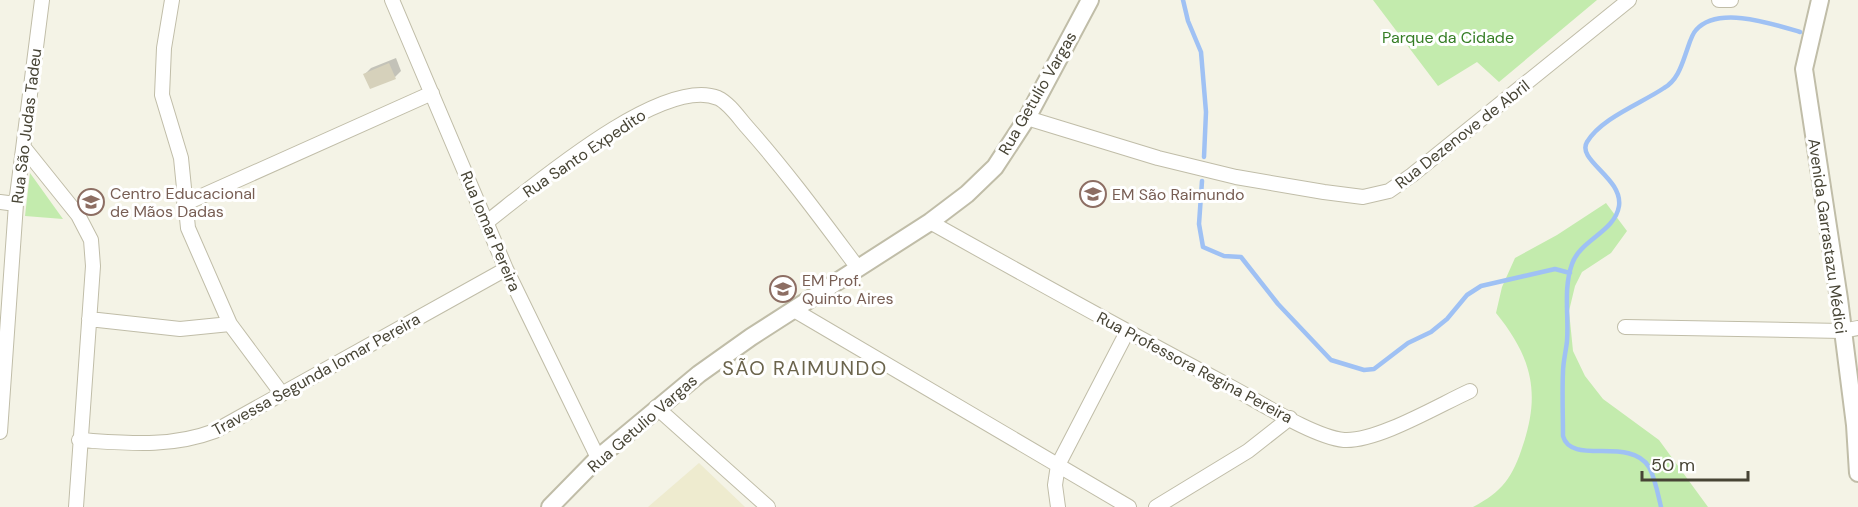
<svg xmlns="http://www.w3.org/2000/svg" width="1858" height="507" font-family="'DM Sans',sans-serif">
	<style>
		.education { fill: #eeebcf }
		.green { fill: #c3ebad }
		.shadow { fill: #0003 }
		.lines { fill: none; stroke-linecap: round; stroke-linejoin: round }
		.stream { stroke: #9fc1f4; stroke-width: 4.5 }
		.building { fill: #d6d1bb }
		.minor-casing { stroke: #c0bda8; stroke-width: 16 }
		.tertiary-casing { stroke: #c0bda8; stroke-width: 20 }
		.minor { stroke: #fff; stroke-width: 14 }
		.tertiary { stroke: #fff; stroke-width: 16 }
		.labels { text-anchor: middle; stroke-width: 6; stroke-linejoin: round; paint-order: stroke }
		.park-label { font-size: 16px; fill: #357d25; stroke: #fff }
		.street-label { font-size: 16px; fill: #474435; stroke: #fff }
		.education-label { font-size: 16px; fill: #785e54; stroke: #fff; text-anchor: start }
		.quarter-label { font-size: 20px; letter-spacing: 1.5px; fill: #6b644c; stroke: #fff }
	</style>
	<rect width="100%" height="100%" fill="#f4f3e6"/>
	<path class="education" d="M 699,463 L 745,507 L 648,507 Z"/>
	<path class="green" d="M 1373,0 L 1597,0 L 1499,82 L 1477,62 L 1438,86 Z
		M 30,173 L 63,219 L 25,216 Z
		M 1606,203 L 1627,231 L 1611,253 L 1582,272 L 1575,286 L 1569,311 L 1573,351 L 1585,376 L 1603,399 L 1659,440 L 1708,507 L 1473,507 C 1502,492 1513,477 1523,445 C 1541,392 1531,356 1496,313 L 1502,287 L 1515,258 L 1557,235 Z"/>
	<path class="shadow" d="M 396,58 L 401,71 L 395,77 L 365,74 L 371,68 Z"/>
	<g class="lines">
		<path class="stream" d="M 1183,0 L 1188,21 L 1201,52 L 1206,112 L 1204,157
			M 1202,181 L 1199,224 L 1203,247 L 1224,256 L 1241,257 L 1278,304 L 1331,360 L 1364,370 L 1374,369 L 1408,343 L 1431,332 L 1447,319 L 1467,295 L 1481,286 L 1555,269 L 1570,273
			M 1661,507 C 1658,494 1655,478 1649,467 C 1630,436 1571,466 1563,436 C 1563,415 1562,393 1563,372 C 1563,362 1566,351 1567,341 C 1569,316 1563,289 1572,264 C 1580,240 1615,232 1619,206 C 1623,178 1576,160 1587,142 C 1601,118 1642,103 1664,88 C 1678,80 1682,64 1687,50 C 1689,44 1692,34 1696,30 C 1718,5 1773,24 1800,32"/>
	</g>
	<path class="building" d="M 389,63 L 396,79 L 370,89 L 363,74 Z"/>
	<g class="lines">
		<defs>
			<path id="minor" d="M 172,0 L 164,48 L 162,95 L 181,158 L 188,228 L 230,324 L 282,394
				M 392,0 L 506,269 L 598,458
				M 1719,0 L 1731,0
				M 1027,118 L 1158,158 L 1236,177 L 1324,192 L 1363,197 L 1389,191 L 1412,175 L 1629,0
				M 25,149 L 78,215 L 91,240 L 93,266 L 76,507
				M 0,202 L 16,204
				M 184,204 L 432,93
				M 487,222 C 531,188 662,75 718,98 C 729,103 739,118 747,127 C 787,172 822,220 858,268
				M 930,222 C 1030,278 1131,334 1233,388 C 1261,403 1314,437 1344,440 C 1377,442 1439,405 1470,391
				M 794,310 L 1129,507
				M 89,319 L 180,329 L 230,324
				M 1625,327 L 1842,331 L 1858,328
				M 656,407 L 768,507
				M 0,432 L 16,204 L 42,0
				M 79,440 C 127,443 170,448 215,431 L 506,269
				M 1058,507 L 1055,485 L 1058,465 L 1127,332
				M 1156,507 L 1248,451 L 1290,418"/>
			<path id="tertiary" d="M 1820,0 L 1804,69 L 1839,299 L 1855,425 L 1858,473
				M 550,507 L 598,458 L 699,374 L 751,337 L 930,222 L 967,194 L 995,167 L 1027,118 L 1090,0"/>
		</defs>
		<use href="#minor" class="minor-casing"/>
		<use href="#tertiary" class="tertiary-casing"/>
		<use href="#minor" class="minor"/>
		<use href="#tertiary" class="tertiary"/>
	</g>
	<defs>
		<symbol id="school-ring" viewBox="-11 -11 22 22"><circle r="9.5" fill="#fff" stroke="#8d6e63" stroke-width="1.5"/><path d="M0-5L7-2L0 1L-7-2ZM-4 1L0 2.5L4 1V4Q0 6-4 4Z" fill="#8d6e63"/></symbol>
	</defs>
	<g fill-rule="evenodd">
		<use href="#school-ring" x="1078" y="179" width="30" height="30"/>
		<use href="#school-ring" x="76" y="187" width="30" height="30"/>
		<use href="#school-ring" x="768" y="274" width="30" height="30"/>
	</g>
	<g class="labels">
		<g class="park-label">
			<text x="1448" y="43">Parque da Cidade</text>
		</g>
		<g class="street-label">
			<text transform="translate(1037 93) rotate(-60)" y="6">Rua Getulio Vargas</text>
			<text transform="translate(26 126) rotate(-83)" y="6">Rua São Judas Tadeu</text>
			<text transform="translate(1462 134) rotate(-38)" y="6">Rua Dezenove de Abril</text>
			<text transform="translate(584 153) rotate(-34)" y="6">Rua Santo Expedito</text>
			<text transform="translate(491 231) rotate(67)" y="6">Rua Iomar Pereira</text>
			<text transform="translate(1828 236) rotate(82)" y="6">Avenida Garrastazu Médici</text>
			<text transform="translate(1195 367) rotate(28)" y="6">Rua Professora Regina Pereira</text>
			<text transform="translate(316 374) rotate(-29)" y="6">Travessa Segunda Iomar Pereira</text>
			<text transform="translate(642 423) rotate(-41)" y="6">Rua Getulio Vargas</text>
		</g>
		<g class="education-label">
			<text x="110" y="199">Centro Educacional<tspan x="110" dy="18">de Mãos Dadas</tspan></text>
			<text x="1112" y="200">EM São Raimundo</text>
			<text x="802" y="286">EM Prof.<tspan x="802" dy="18">Quinto Aires</tspan></text>
		</g>
		<g class="quarter-label">
			<text x="805" y="375">SÃO RAIMUNDO</text>
		</g>
	</g>
	<path d="M1642 471v9h106v-9" fill="none" stroke="#474435" stroke-width="3"/>
	<text x="1651" y="471" font-size="18" fill="#474435" stroke="#ffffff" stroke-width="4.5" paint-order="stroke">50 m</text>
</svg>
